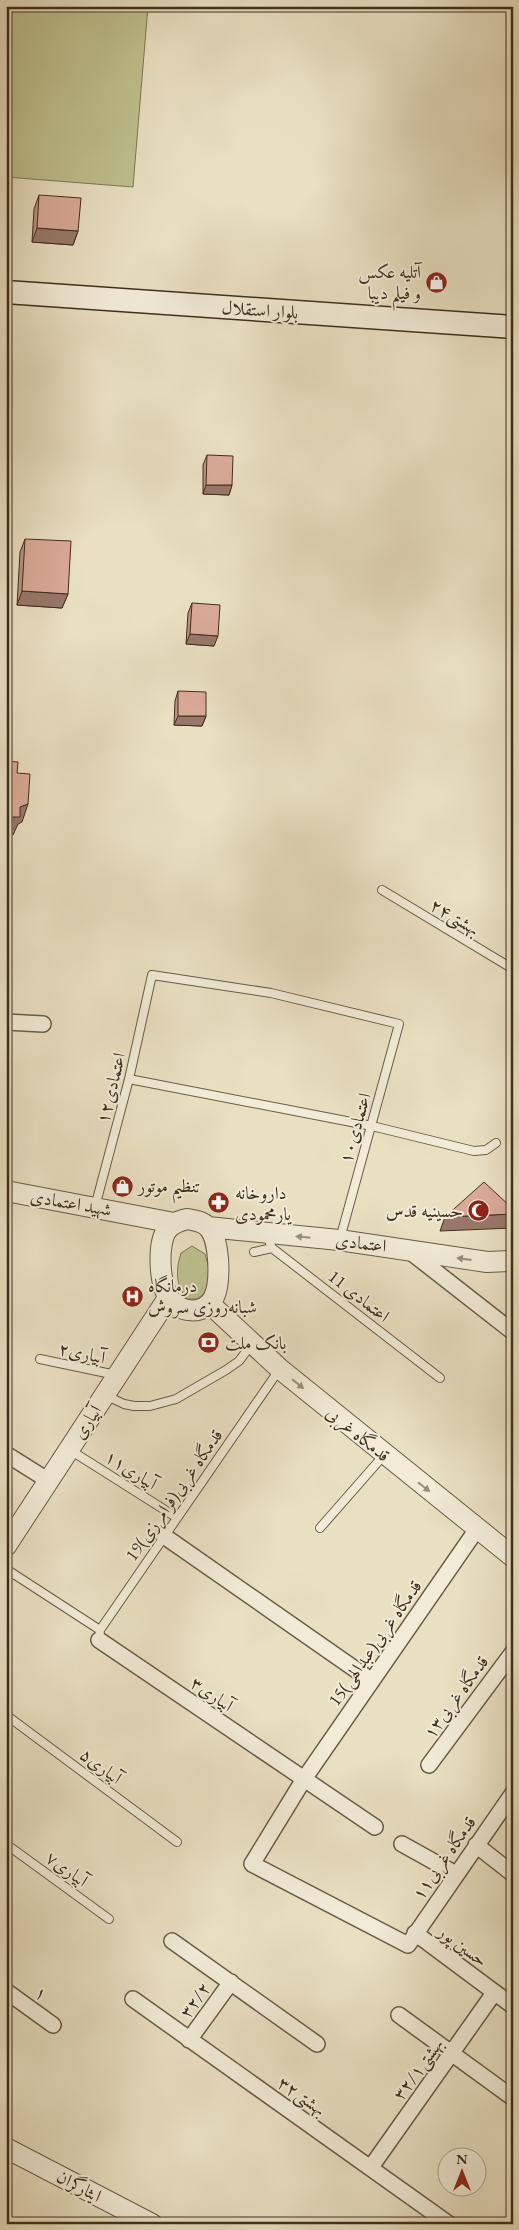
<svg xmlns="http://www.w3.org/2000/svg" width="519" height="2230" font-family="'EB Garamond',Amiri,serif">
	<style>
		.green { fill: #bec08e; stroke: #7f7855 }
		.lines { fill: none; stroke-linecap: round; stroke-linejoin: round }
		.service-casing { stroke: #6a5b46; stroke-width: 10 }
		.minor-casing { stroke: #6a5b46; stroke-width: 18 }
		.tertiary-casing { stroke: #6a5b46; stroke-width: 22 }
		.secondary-casing { stroke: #402f1c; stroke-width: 25 }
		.service { stroke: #f1ebd7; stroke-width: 8 }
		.minor { stroke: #f1ebd7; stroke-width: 15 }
		.tertiary { stroke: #f1ebd7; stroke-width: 20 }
		.secondary { stroke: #f1ebd7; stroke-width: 22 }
		.wall { fill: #bb9283; stroke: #402f1c }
		.shaded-wall { fill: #99776a; stroke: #402f1c }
		.building { fill: #daaa98; stroke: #402f1c }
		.oneway { fill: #988d7a }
		.labels { text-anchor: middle; stroke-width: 4; stroke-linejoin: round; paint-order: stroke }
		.poi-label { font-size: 18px; fill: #402f1c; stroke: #f1ebd7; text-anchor: start }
		.street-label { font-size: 18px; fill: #402f1c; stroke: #f1ebd7 }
	</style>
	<rect width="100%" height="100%" fill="#e9e0c2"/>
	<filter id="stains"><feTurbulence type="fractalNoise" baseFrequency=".004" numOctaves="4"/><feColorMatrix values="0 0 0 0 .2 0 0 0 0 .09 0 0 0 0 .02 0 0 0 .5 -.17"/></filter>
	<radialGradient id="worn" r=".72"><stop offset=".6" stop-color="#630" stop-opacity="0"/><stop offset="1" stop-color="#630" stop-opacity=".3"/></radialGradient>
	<path class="green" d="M 6,6 L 148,6 L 133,187 L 6,177 Z
		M 192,1246 L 205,1254 L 210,1272 L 206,1292 L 197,1299 L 187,1299 C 175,1285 176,1269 181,1253 Z"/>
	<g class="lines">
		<defs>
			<path id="service" d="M 382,890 L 513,969
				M 129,1079 L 372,1126 L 474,1151 L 486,1150 L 496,1143
				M 95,1207 L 129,1079 L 152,975 L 271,993 L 399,1024 L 340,1239
				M 267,1236 L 272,1248 L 440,1378
				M 254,1252 L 272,1248
				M 40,1359 L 116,1375
				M 105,1395 L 124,1404 L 134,1406 L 150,1406 L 176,1399 L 226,1370 L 239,1361 L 251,1345
				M 70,1450 L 176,1517
				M 320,1528 L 384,1455
				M 6,1569 L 100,1630
				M 99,1640 L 100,1630 L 279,1370
				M 6,1715 L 177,1842
				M 6,1844 L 109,1919"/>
			<path id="minor" d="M 6,1022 L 43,1024
				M 408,1250 L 513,1332
				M 6,1454 L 49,1481
				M 477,1529 L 304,1779 L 252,1864 L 408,1945 L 513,1793
				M 164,1536 L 372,1681
				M 99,1640 L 375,1827
				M 429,1765 L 513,1652
				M 402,1844 L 456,1874
				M 476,1845 L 513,1874
				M 415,1933 L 513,2006
				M 172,1941 L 317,2044
				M 6,1991 L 53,2025
				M 133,1999 L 449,2224
				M 399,2015 L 513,2098
				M 189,2040 L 231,1982
				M 371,2167 L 494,1993"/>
			<path id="tertiary" d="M 6,1191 L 174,1223
				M 187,1219 C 194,1220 202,1221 208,1227 C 220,1239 221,1282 214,1297 C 211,1306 199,1312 189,1310 C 183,1310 174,1305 170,1299 C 159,1286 157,1243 167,1230 C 172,1223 179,1221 187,1219 Z
				M 208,1227 L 339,1240 L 487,1262 L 513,1261
				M 210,1304 L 280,1369 L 513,1557
				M 6,1546 L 168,1298
				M 6,2148 L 152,2224"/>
			<path id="secondary" d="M 6,292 L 513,327"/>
		</defs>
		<use href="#service" class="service-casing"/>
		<use href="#minor" class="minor-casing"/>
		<use href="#tertiary" class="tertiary-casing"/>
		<use href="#secondary" class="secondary-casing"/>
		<use href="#service" class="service"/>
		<use href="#minor" class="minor"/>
		<use href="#tertiary" class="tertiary"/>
		<use href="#secondary" class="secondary"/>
	</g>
	<path class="wall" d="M 39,195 L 78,231 L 73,245 L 32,242 L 34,209 Z
		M 207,455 L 232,485 L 229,495 L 203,494 L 203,465 Z
		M 25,539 L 68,594 L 62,608 L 17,605 L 20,552 Z
		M 192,603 L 214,646 L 186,644 L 188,613 Z
		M 178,691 L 206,716 L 202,726 L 174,725 L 175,701 Z"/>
	<path class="shaded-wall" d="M 37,228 L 78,231 L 73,245 L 32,242 Z
		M 206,485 L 232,485 L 229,495 L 203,494 Z
		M 22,591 L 68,594 L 62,608 L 17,605 Z
		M 190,634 L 218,636 L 214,646 L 186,644 Z
		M 178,716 L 206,716 L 202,726 L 174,725 Z
		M 28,804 L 22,822 L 18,824 L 13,835 L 6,835 L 6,817 L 20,807 Z
		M 513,1214 L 513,1228 L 440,1231 L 445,1217 Z"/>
	<path class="building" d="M 39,195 L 81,198 L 78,231 L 37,228 Z
		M 207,455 L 233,456 L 232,485 L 206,485 Z
		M 25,539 L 71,541 L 68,594 L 22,591 Z
		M 192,603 L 220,605 L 218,636 L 190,634 Z
		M 178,691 L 206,692 L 206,716 L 178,716 Z
		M 6,761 L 18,762 L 17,773 L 30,774 L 28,804 L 20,807 L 20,817 L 6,817 Z
		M 484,1182 L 513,1209 L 513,1214 L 445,1217 Z"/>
	<defs><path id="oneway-solid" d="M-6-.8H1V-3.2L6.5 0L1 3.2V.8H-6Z" transform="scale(1.25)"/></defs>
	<g class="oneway">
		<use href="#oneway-solid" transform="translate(303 1237) rotate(-174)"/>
		<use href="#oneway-solid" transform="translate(464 1259) rotate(-172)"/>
		<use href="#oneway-solid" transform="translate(298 1384) rotate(39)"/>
		<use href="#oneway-solid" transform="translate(424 1487) rotate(38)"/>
	</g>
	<defs>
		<symbol id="shop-disc" viewBox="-11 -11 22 22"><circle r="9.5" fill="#8f2418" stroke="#f1ebd7"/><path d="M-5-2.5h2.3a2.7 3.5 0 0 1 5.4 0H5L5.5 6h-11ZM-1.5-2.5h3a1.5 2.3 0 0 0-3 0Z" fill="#fff"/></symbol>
		<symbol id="pharmacy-disc" viewBox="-11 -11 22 22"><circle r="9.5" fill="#8f2418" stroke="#f1ebd7"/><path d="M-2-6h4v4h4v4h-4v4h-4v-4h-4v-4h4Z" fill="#fff"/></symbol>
		<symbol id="mosque-disc" viewBox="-11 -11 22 22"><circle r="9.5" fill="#8f2418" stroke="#f1ebd7"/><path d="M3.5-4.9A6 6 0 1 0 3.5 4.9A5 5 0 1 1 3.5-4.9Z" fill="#fff"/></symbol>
		<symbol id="hospital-disc" viewBox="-11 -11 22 22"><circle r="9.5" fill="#8f2418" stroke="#f1ebd7"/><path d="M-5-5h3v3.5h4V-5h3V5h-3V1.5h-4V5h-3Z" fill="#fff"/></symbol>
		<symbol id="bank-disc" viewBox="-11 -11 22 22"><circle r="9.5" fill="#8f2418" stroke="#f1ebd7"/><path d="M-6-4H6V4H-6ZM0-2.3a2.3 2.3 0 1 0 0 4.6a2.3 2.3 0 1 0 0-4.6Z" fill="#fff"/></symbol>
	</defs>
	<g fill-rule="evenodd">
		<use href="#shop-disc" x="424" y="270" width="25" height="25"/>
		<use href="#shop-disc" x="110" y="1174" width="25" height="25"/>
		<use href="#pharmacy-disc" x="206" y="1190" width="25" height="25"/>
		<use href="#mosque-disc" x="466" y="1198" width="25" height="25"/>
		<use href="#hospital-disc" x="120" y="1284" width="25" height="25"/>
		<use href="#bank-disc" x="196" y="1330" width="25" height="25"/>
	</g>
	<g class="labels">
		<g class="poi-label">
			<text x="421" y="278" text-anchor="end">آتلیه عکس<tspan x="421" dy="21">و فیلم دیبا</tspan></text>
			<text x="138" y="1192">تنظیم موتور</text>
			<text x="235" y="1199">داروخانه<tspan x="235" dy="21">یارمحمودی</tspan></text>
			<text x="463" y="1217" text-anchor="end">حسینیه قدس</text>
			<text x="148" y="1292">درمانگاه<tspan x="148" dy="21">شبانه‌روزی سروش</tspan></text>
			<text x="225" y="1349">بانک ملت</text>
		</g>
		<g class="street-label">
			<text transform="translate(260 310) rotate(4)" y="6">بلوار استقلال</text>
			<text transform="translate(455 917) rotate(31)" y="6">۲۴بهشتی</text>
			<text transform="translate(111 1088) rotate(-76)" y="6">اعتمادی۱۲</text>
			<text transform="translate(355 1128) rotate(-74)" y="6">اعتمادی۱۰</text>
			<text transform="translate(71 1203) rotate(10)" y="6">شهید اعتمادی</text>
			<text transform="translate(361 1243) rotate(7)" y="6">اعتمادی</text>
			<text transform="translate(359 1296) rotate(38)" y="6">11 اعتمادی</text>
			<text transform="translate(82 1353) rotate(12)" y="6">آبیاری۲</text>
			<text transform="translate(87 1422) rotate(-57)" y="6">آبیاری</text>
			<text transform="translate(358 1434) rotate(39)" y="6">قدمگاه غربی</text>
			<text transform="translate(131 1470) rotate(32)" y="6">آبیاری۱۱</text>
			<text transform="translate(174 1495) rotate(-55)" y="6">19قدمگاه غربی(فرامرزی)</text>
			<text transform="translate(375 1643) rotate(-55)" y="6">15قدمگاه غربی(عبدالهی)</text>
			<text transform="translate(212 1694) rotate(34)" y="6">آبیاری۳</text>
			<text transform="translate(456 1697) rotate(-54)" y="6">قدمگاه غربی۱۳</text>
			<text transform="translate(101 1766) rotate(37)" y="6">آبیاری۵</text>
			<text transform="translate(444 1858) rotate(-55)" y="6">قدمگاه غربی۱۱</text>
			<text transform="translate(67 1869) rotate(36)" y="6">آبیاری۷</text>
			<text transform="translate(463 1946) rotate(37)" y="6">حسین پور</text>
			<text transform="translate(41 1993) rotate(36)" y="6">۱</text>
			<text transform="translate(195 2000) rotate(-54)" y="6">۳۲/۲</text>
			<text transform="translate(418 2069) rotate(-54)" y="6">بهشتی۳۲/۱</text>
			<text transform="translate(302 2096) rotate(35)" y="6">بهشتی۳۲</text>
			<text transform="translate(79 2186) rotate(28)" y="6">ایثارگران</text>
		</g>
	</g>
	<rect width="519" height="2230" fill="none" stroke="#e9e0c2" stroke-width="25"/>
	<rect x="8" y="8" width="504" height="2215" fill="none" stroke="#402f1c" stroke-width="2.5"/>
	<rect x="12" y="12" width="494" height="2205" fill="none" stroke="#402f1c"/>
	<g transform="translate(462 2172)"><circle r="24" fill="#f1ebd7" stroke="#aaa08c"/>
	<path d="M0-4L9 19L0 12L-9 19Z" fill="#8f2418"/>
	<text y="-8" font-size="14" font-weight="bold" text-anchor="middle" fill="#402f1c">N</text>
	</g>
	<rect width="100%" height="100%" filter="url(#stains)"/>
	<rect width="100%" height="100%" fill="url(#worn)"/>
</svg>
